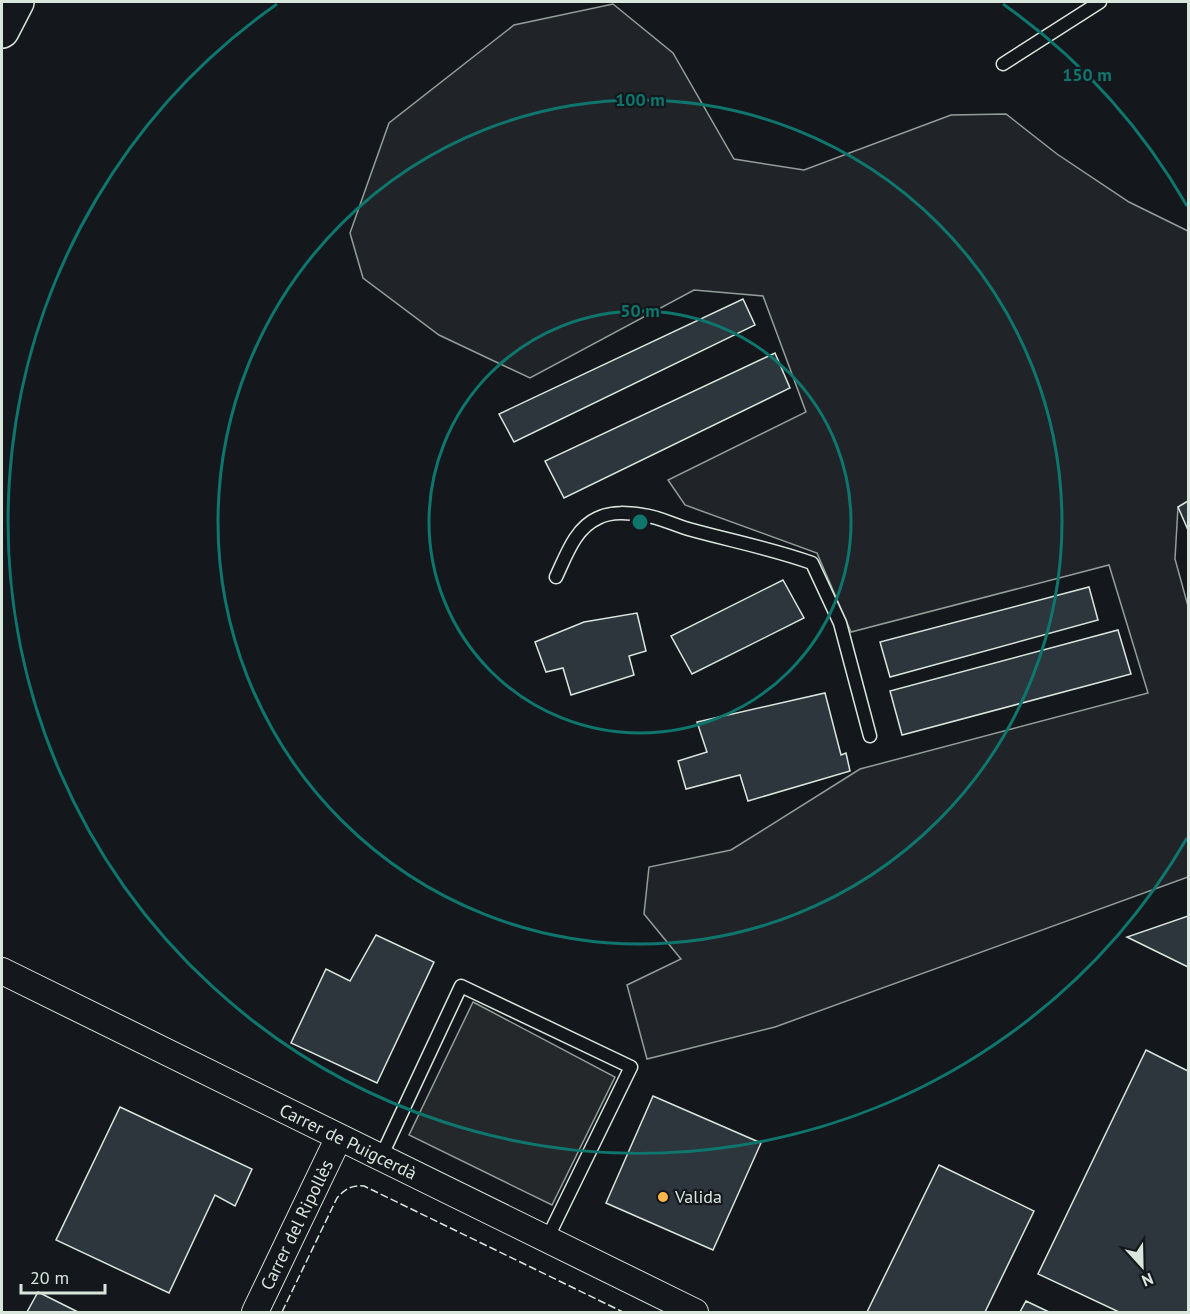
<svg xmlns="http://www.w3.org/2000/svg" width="1190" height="1314" font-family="'PT Sans',sans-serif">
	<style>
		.green { fill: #202428; stroke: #939e99; stroke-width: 1.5 }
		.parking { fill: #24282b; stroke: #939e99; stroke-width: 1.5 }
		.building { fill: #2c363c; stroke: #d8e6dc; stroke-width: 1.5 }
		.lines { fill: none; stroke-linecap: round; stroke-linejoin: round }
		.lane-casing { stroke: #d8e6dc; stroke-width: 15 }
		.street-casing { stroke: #d8e6dc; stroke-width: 28 }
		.primary-casing { stroke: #d8e6dc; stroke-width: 36 }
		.lane { stroke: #14181c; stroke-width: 12 }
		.street { stroke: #14181c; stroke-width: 26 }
		.primary { stroke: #14181c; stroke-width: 33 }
		.fence { stroke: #d8e6dc; stroke-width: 1.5; stroke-dasharray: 8 3; stroke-linecap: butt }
		.ring { fill: none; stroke: #0f766e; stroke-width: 3 }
		.poi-dot { fill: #ffb74d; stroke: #14181c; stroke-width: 2 }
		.labels { text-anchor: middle; stroke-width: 4.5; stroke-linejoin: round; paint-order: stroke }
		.street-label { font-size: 18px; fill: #d8e6dc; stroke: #14181c }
		.poi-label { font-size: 18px; fill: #d8e6dc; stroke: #14181c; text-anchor: start }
		.centre { fill: #0f766e; stroke: #14181c; stroke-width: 3 }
		.ring-label { font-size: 18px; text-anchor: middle; font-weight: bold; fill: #0f766e; stroke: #14181c; stroke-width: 4.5; stroke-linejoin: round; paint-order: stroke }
	</style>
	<rect width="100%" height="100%" fill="#14181c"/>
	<path class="green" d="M 613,4 L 673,53 L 734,159 L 804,170 L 951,115 L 1006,114 L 1057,154 L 1129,202 L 1188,231 L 1188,501 L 1178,507 L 1175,559 L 1188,606 L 1188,877 L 775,1027 L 647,1059 L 627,985 L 681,959 L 644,914 L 649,867 L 731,850 L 860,769 L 1148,693 L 1109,565 L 851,632 L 817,553 L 685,505 L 668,480 L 806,412 L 763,296 L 694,290 L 530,378 L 439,335 L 363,278 L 350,233 L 389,123 L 514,25 Z"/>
	<path class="parking" d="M 473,1002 L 615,1077 L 552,1205 L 409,1135 Z"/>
	<path class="building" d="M 743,299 L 755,325 L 514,442 L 499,414 Z
		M 775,353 L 790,388 L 564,498 L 545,461 Z
		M 1188,501 L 1188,530 L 1178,507 Z
		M 783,580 L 804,618 L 692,674 L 671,636 Z
		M 1089,587 L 1098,620 L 890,677 L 880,642 Z
		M 637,613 L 646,651 L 629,656 L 634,675 L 571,695 L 563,668 L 546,672 L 535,642 L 584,622 Z
		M 1118,630 L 1131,674 L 902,735 L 890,691 Z
		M 825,693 L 841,755 L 846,753 L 850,771 L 748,801 L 740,775 L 686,789 L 678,761 L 707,752 L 697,722 Z
		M 1188,916 L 1188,967 L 1127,937 Z
		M 376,935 L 434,962 L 377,1083 L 291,1043 L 326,969 L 350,981 Z
		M 1146,1050 L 1188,1071 L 1188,1312 L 1119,1312 L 1038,1274 Z
		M 653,1096 L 761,1143 L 713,1250 L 606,1203 Z
		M 120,1107 L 252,1169 L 235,1206 L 215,1195 L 169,1293 L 56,1240 Z
		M 939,1165 L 1034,1211 L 985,1312 L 867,1312 Z
		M 38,1292 L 78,1312 L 27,1312 Z
		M 1026,1301 L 1049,1312 L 1020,1312 Z"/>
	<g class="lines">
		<defs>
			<path id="lane" d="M 1003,64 L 1100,2
				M 556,577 C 566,556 575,528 598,518 C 612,511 629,513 643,515 C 660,517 676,526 692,530 C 732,541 773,549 812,563 L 840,623 L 870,736
				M 381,1157 L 461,986 L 631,1067 L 547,1239"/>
			<path id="street" d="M 2,971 L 695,1312
				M 255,1312 L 339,1137"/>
			<path id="primary" d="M 2,31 L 17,2"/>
		</defs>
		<use href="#lane" class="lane-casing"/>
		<use href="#street" class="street-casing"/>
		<use href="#primary" class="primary-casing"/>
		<use href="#lane" class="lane"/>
		<use href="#street" class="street"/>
		<use href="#primary" class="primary"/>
		<path class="fence" d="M 282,1312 L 337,1198 C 345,1189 351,1185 364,1186 L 623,1312"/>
	</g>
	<g class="ring">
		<circle cx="640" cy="522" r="211"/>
		<circle cx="640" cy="522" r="422"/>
		<path d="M1187 838A632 632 0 1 1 277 4M1003 4A632 632 0 0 1 1187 206"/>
	</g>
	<circle class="poi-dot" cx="663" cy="1197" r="6"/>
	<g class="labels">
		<g class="street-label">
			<text transform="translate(348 1142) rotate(26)" y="6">Carrer de Puigcerdà</text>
			<text transform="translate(297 1225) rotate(-64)" y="6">Carrer del Ripollès</text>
		</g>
		<g class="poi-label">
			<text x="675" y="1203">Valida</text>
		</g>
	</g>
	<circle cx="640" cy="522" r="9" class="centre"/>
	<g class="ring-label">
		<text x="1087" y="81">150 m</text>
		<text x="640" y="106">100 m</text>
		<text x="640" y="317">50 m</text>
	</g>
	<rect width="1190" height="1314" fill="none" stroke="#d8e6dc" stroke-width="6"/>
	<g transform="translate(1142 1266) rotate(158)" stroke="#14181c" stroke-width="4.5" paint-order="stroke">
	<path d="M0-4.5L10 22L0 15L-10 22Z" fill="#d8e6dc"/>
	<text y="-9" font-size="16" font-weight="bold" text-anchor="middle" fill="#d8e6dc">N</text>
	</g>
	<path d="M21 1284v9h84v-9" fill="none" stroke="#d8e6dc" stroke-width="3"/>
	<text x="30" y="1284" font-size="18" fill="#d8e6dc" stroke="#14181c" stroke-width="4.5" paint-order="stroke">20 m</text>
</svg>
